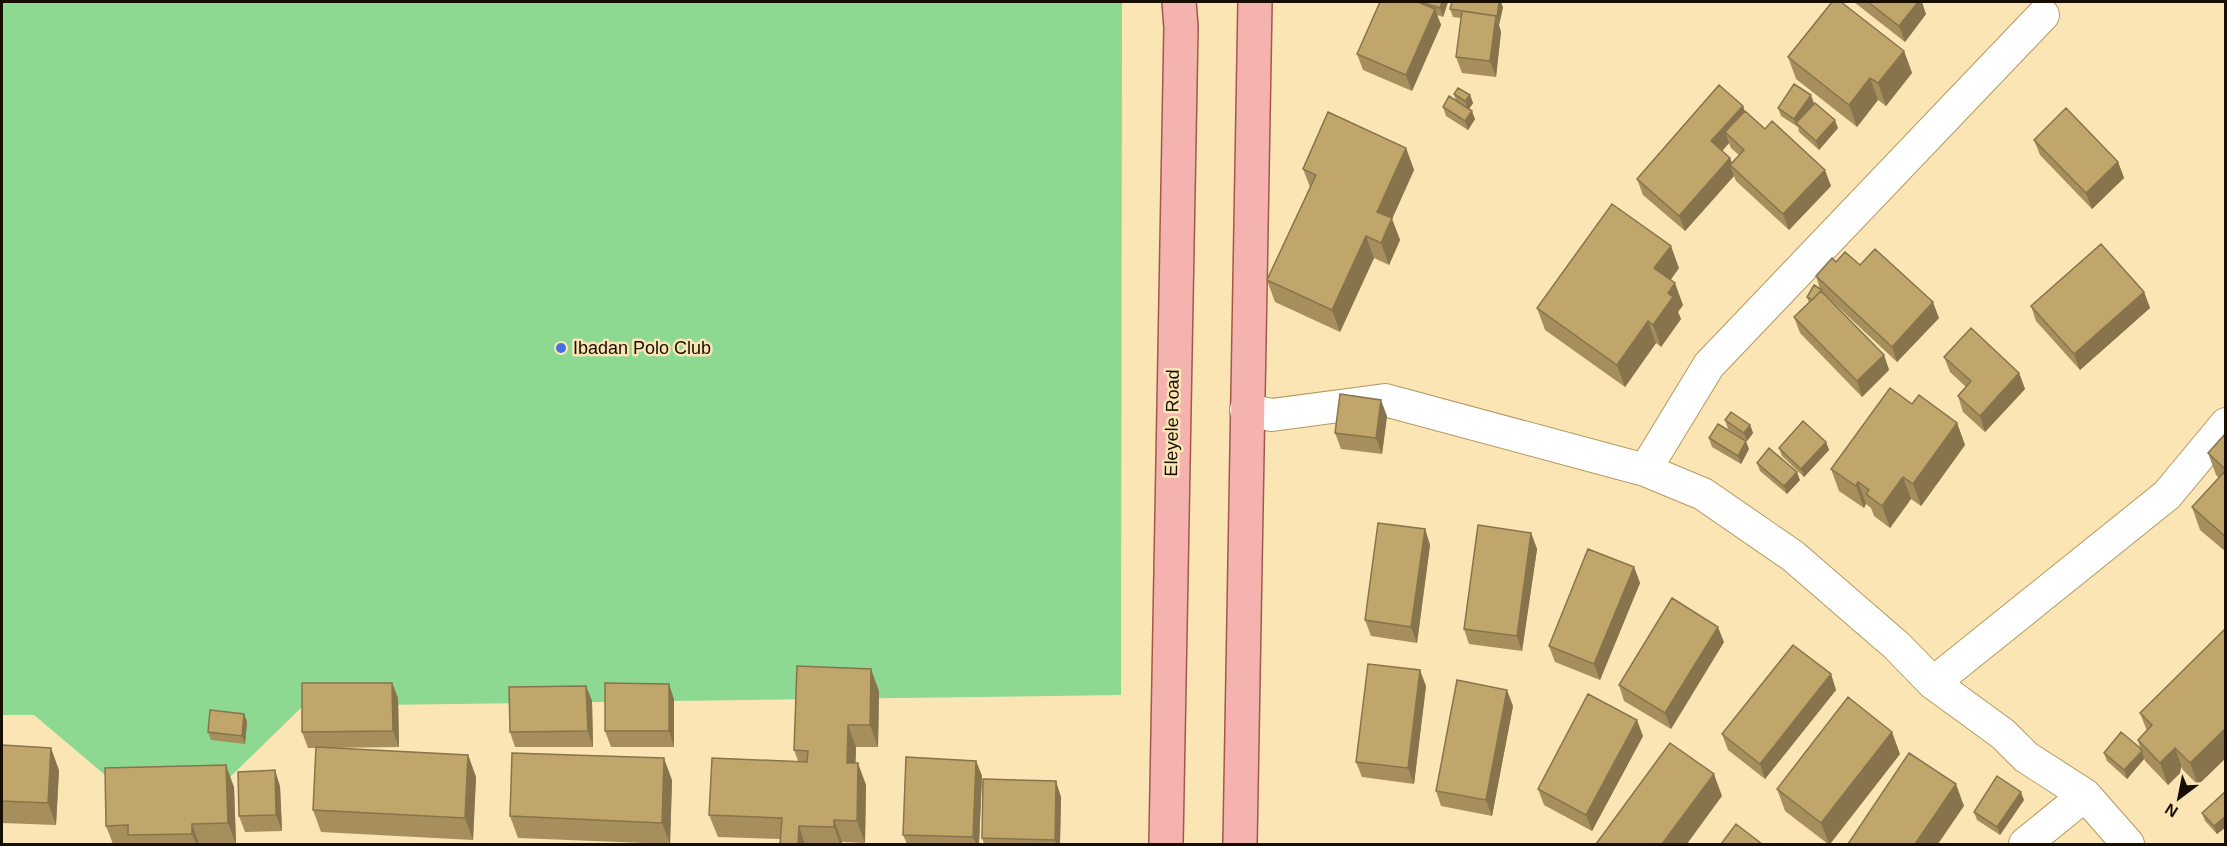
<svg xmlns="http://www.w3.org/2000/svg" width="2227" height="846" font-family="Arial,sans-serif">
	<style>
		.green { fill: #8dd992 }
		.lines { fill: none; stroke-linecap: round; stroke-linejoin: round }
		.street-casing { stroke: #b4995f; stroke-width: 34 }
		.primary-casing { stroke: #a2584e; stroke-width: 36 }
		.street { stroke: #fff; stroke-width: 32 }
		.primary { stroke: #f4b3ae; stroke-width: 33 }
		.wall { fill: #a68f5d; fill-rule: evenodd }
		.shaded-wall { fill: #87744c }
		.building { fill: #c1a66c; stroke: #87744c; stroke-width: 1.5 }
		.poi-dot { fill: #4670e2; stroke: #fbe5b5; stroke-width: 2 }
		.labels { text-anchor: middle; stroke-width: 5; stroke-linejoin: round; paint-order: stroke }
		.poi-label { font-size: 18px; fill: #170d00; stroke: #fbe5b5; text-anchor: start }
		.street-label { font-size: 18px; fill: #170d00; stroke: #fbe5b5 }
	</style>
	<rect width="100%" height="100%" fill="#fbe5b5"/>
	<path class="green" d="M 2,2 L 1122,2 L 1121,695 L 303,706 L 229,778 L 117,785 L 34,715 L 2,715 Z"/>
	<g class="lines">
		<defs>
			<path id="street" d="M 1246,410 L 1272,415 L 1385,400 L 1645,470 L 1703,494 L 1793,556 L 1897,646 L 1933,683 L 2003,734 L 2026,757 L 2085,795 L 2128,844
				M 1645,470 L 1709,365 L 2043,15
				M 1933,683 L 2167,495 L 2226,424
				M 2025,844 L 2085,795"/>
			<path id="primary" d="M 1166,844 L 1181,27 L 1179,2
				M 1240,844 L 1255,2"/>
		</defs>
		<use href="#street" class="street-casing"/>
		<use href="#primary" class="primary-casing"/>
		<use href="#street" class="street"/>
		<use href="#primary" class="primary"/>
	</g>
	<path class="wall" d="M 1380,2 L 1448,2 L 1443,17 L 1437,15 L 1441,25 L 1412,91 L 1363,70 L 1357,54 Z
		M 1854,2 L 1918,2 L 1926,14 L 1905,42 Z
		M 1503,7 L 1499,25 L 1501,32 L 1496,77 L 1462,73 L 1456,57 L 1461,18 L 1453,17 L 1450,9 Z
		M 1904,51 L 1912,73 L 1886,106 L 1878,100 L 1857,127 L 1796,79 L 1788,57 Z
		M 1454,94 L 1470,95 L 1473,103 L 1469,109 L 1475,119 L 1468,130 L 1446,116 L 1443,107 L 1456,101 Z
		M 1814,103 L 1838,128 L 1819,150 L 1799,132 L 1798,127 L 1781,116 L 1778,108 Z
		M 1743,106 L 1744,111 L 1831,186 L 1789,230 L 1736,181 L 1734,176 L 1685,231 L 1643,195 L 1637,179 ZM 1729,143 L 1731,148 L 1739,155 L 1732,164 L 1730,158 L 1722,151 Z
		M 2034,140 L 2118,162 L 2124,178 L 2092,209 L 2040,155 Z
		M 1406,148 L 1414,170 L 1392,219 L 1400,240 L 1389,265 L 1374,258 L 1340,332 L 1275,302 L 1267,280 L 1310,187 L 1303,169 Z
		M 1836,262 L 1860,265 L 1939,318 L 1897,362 L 1823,293 L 1884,355 L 1889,370 L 1862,397 L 1800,333 L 1794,317 L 1809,303 L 1807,297 L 1820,289 L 1816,276 Z
		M 1679,268 L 1670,279 L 1683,305 L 1678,312 L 1681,319 L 1661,347 L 1656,343 L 1625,387 L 1545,330 L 1537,308 Z
		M 2144,292 L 2150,308 L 2080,370 L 2036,321 L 2031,306 Z
		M 1944,357 L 2019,373 L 2025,389 L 1985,432 L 1963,412 L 1958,396 L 1966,387 L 1950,372 Z
		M 1912,404 L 1957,423 L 1965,445 L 1921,506 L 1911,499 L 1890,528 L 1874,516 L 1871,508 L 1866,504 L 1864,508 L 1839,491 L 1831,469 Z
		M 1387,416 L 1382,454 L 1341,449 L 1335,433 Z
		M 1725,420 L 1750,425 L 1753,433 L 1747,441 L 1728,429 Z
		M 2226,433 L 2226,552 L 2200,530 L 2192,507 L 2219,478 L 2216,475 L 2208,453 Z
		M 1709,438 L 1749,449 L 1741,464 L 1712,447 Z
		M 1826,442 L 1829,450 L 1804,477 L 1782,456 L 1779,448 Z
		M 1757,463 L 1800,480 L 1787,494 L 1760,471 Z
		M 1425,529 L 1430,545 L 1417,643 L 1371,636 L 1365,620 Z
		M 1531,533 L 1537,549 L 1522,651 L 1469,644 L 1464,629 Z
		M 1634,567 L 1640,583 L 1600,680 L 1555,662 L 1549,646 Z
		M 2226,628 L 2198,785 L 2183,770 L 2168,785 L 2146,762 L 2144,759 L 2127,779 L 2107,761 L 2104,753 L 2140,748 L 2138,740 L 2147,731 L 2140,713 Z
		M 1724,642 L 1671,729 L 1624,701 L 1619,685 Z
		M 1831,674 L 1836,690 L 1765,779 L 1728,750 L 1722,734 Z
		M 392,683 L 398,698 L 399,747 L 325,748 L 468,755 L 476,777 L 473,840 L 321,832 L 313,810 L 316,748 L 308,748 L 302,732 Z
		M 586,686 L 592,701 L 593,747 L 515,747 L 510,732 Z
		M 1426,686 L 1414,784 L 1362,777 L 1356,762 Z
		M 879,691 L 878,747 L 856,747 L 855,763 L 866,785 L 865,843 L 842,842 L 842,844 L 780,844 L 781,839 L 718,837 L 709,815 L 798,761 L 794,750 Z
		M 674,699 L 674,747 L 611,747 L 605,731 Z
		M 1513,706 L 1492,816 L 1441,806 L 1436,791 Z
		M 244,714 L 247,722 L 245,744 L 211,740 L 208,732 Z
		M 1643,736 L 1592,831 L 1544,805 L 1538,789 Z
		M 2,745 L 59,770 L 56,825 L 2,823 Z
		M 1900,754 L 1830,844 L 1828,844 L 1785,811 L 1777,789 Z
		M 976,761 L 982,776 L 979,844 L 907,844 L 903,835 Z
		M 672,780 L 670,844 L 518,838 L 510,816 Z
		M 280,786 L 282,831 L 245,832 L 239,816 Z
		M 234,787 L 236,844 L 113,844 L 106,826 Z
		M 2226,791 L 2226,827 L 2217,834 L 2205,821 L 2202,813 Z
		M 1061,797 L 1060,844 L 984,844 L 982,838 Z
		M 2024,800 L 2000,835 L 1977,820 L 1974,812 Z"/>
	<path class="shaded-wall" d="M 1442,2 L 1448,2 L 1443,17 L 1440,8 Z
		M 1499,2 L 1501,2 L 1503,7 L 1499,25 L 1497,17 Z
		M 1918,2 L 1922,2 L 1926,14 L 1905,42 L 1899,26 Z
		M 1435,9 L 1441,25 L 1412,91 L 1406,75 Z
		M 1496,16 L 1501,32 L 1496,77 L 1490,61 Z
		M 1904,51 L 1912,73 L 1886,106 L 1878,83 Z
		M 1870,78 L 1878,100 L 1857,127 L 1849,105 Z
		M 1470,95 L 1473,103 L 1468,110 L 1465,101 Z
		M 1811,95 L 1814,103 L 1796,123 L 1797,128 L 1794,119 Z
		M 1743,106 L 1748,122 L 1725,132 L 1729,143 L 1717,157 L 1711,141 Z
		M 1472,111 L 1475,119 L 1468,130 L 1465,121 Z
		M 1835,120 L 1838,128 L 1819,150 L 1816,141 Z
		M 1406,148 L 1414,170 L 1392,219 L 1400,240 L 1389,265 L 1381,243 L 1377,212 Z
		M 1730,158 L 1734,169 L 1730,165 L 1734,176 L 1685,231 L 1679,216 Z
		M 2118,162 L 2124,178 L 2092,209 L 2086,193 Z
		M 1825,170 L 1831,186 L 1789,230 L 1783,214 Z
		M 1366,236 L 1374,258 L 1340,332 L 1332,310 Z
		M 1671,246 L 1679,268 L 1663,291 L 1654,268 Z
		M 1675,283 L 1683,305 L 1678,312 L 1681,319 L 1661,347 L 1653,325 L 1668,293 Z
		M 2144,292 L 2150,308 L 2080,370 L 2074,354 Z
		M 1933,302 L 1939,318 L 1897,362 L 1892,347 Z
		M 1648,321 L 1656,343 L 1625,387 L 1617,365 Z
		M 1884,355 L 1889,370 L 1862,397 L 1857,381 Z
		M 2019,373 L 2025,389 L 1985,432 L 1980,416 Z
		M 1381,400 L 1387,416 L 1382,454 L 1376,438 Z
		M 1957,423 L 1965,445 L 1921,506 L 1913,484 Z
		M 1750,425 L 1753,433 L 1747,441 L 1744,433 Z
		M 1746,441 L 1749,449 L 1741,464 L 1738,456 Z
		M 1826,442 L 1829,450 L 1804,477 L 1801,469 Z
		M 1797,472 L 1800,480 L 1787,494 L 1784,486 Z
		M 1903,477 L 1911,499 L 1890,528 L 1882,506 Z
		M 1858,482 L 1866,504 L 1864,508 L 1856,486 Z
		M 1425,529 L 1430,545 L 1417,643 L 1411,627 Z
		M 1531,533 L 1537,549 L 1522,651 L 1517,636 Z
		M 1634,567 L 1640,583 L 1600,680 L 1594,664 Z
		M 1718,627 L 1724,642 L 1671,729 L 1665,713 Z
		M 871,669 L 879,691 L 878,747 L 870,725 Z
		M 1420,670 L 1426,686 L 1414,784 L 1408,768 Z
		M 1831,674 L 1836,690 L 1765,779 L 1760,764 Z
		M 392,683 L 398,698 L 399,747 L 393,731 Z
		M 669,684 L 674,699 L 674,747 L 669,731 Z
		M 586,686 L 592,701 L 593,747 L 588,731 Z
		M 1507,690 L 1513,706 L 1492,816 L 1486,800 Z
		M 244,714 L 247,722 L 245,744 L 242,736 Z
		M 1637,720 L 1643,736 L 1592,831 L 1586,815 Z
		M 848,725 L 856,747 L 855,785 L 847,763 Z
		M 2226,728 L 2226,758 L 2198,785 L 2190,763 Z
		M 1892,732 L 1900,754 L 1830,844 L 1829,844 L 1821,823 Z
		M 51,748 L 59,770 L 56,825 L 48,803 Z
		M 2175,748 L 2183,770 L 2168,785 L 2160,763 Z
		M 2142,751 L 2144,759 L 2127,779 L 2124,770 Z
		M 468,755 L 476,777 L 473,840 L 465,818 Z
		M 664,758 L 672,780 L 670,844 L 662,823 Z
		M 976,761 L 982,776 L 979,844 L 976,844 L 973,837 Z
		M 858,763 L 866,785 L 865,843 L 857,821 Z
		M 226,765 L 234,787 L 236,844 L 228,823 Z
		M 275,770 L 280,786 L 282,831 L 276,815 Z
		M 1714,774 L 1722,796 L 1687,844 L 1662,844 Z
		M 1056,781 L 1061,797 L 1060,844 L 1056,844 L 1055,840 Z
		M 1956,784 L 1964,806 L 1938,844 L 1915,844 Z
		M 2021,792 L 2024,800 L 2000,835 L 1997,827 Z
		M 2226,816 L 2226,827 L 2217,834 L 2214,826 Z
		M 834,820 L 842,842 L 842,844 L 840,844 L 834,827 Z
		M 192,824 L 199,844 L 196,844 L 192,834 Z
		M 799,826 L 805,844 L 798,844 Z"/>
	<path class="building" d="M 1380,2 L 1418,2 L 1435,9 L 1406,75 L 1357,54 Z
		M 1421,2 L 1442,2 L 1440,8 Z
		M 1452,2 L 1499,2 L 1497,17 L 1496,16 L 1450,9 Z
		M 1832,2 L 1841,2 L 1904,51 L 1878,83 L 1870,78 L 1849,105 L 1788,57 Z
		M 1868,2 L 1918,2 L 1899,26 Z
		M 1462,11 L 1496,16 L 1490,61 L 1456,57 Z
		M 1794,84 L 1811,95 L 1794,119 L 1778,108 Z
		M 1719,85 L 1743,106 L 1711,141 L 1730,158 L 1679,216 L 1637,179 Z
		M 1458,88 L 1470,95 L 1465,101 L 1454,94 Z
		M 1449,96 L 1472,111 L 1465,121 L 1443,107 Z
		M 1815,103 L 1835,120 L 1816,141 L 1796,123 Z
		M 2066,108 L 2118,162 L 2086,193 L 2034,140 Z
		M 1745,111 L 1765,129 L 1772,121 L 1825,170 L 1783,214 L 1730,165 L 1744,150 L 1725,132 Z
		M 1328,112 L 1406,148 L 1377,212 L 1392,218 L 1381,243 L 1366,236 L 1332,310 L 1267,280 L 1316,175 L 1303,169 Z
		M 1612,204 L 1671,246 L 1654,268 L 1675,283 L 1668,293 L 1673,297 L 1653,325 L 1648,321 L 1617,365 L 1537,308 Z
		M 2101,244 L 2144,292 L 2074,354 L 2031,306 Z
		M 1875,249 L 1933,302 L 1892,347 L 1816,276 L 1832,258 L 1836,262 L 1845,252 L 1860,265 Z
		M 1814,285 L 1822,290 L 1812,300 L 1807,297 Z
		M 1821,291 L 1884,355 L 1857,381 L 1794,317 Z
		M 1971,328 L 2019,373 L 1980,416 L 1958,396 L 1971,381 L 1944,357 Z
		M 1890,388 L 1912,404 L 1919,395 L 1957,423 L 1913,484 L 1903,477 L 1882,506 L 1866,494 L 1869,490 L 1858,482 L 1856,486 L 1831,469 Z
		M 1340,394 L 1381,400 L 1376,438 L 1335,433 Z
		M 1731,412 L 1750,425 L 1744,433 L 1725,420 Z
		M 1803,421 L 1826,442 L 1801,469 L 1779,448 Z
		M 1718,424 L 1746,441 L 1738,456 L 1709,438 Z
		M 2226,433 L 2226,470 L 2208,453 Z
		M 1769,448 L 1797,472 L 1784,486 L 1757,463 Z
		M 2226,470 L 2226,537 L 2192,507 Z
		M 1378,523 L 1425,529 L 1411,627 L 1365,620 Z
		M 1478,525 L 1531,533 L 1517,636 L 1464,629 Z
		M 1588,549 L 1634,567 L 1594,664 L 1549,646 Z
		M 1672,598 L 1718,627 L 1665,713 L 1619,685 Z
		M 2226,628 L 2226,728 L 2190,763 L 2175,748 L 2160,763 L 2138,740 L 2152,725 L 2140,713 Z
		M 1793,645 L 1831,674 L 1760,764 L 1722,734 Z
		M 1368,664 L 1420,670 L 1408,768 L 1356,762 Z
		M 797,666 L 871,669 L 870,725 L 848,725 L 847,763 L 858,763 L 857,821 L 834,820 L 834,827 L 799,826 L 798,844 L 780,844 L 782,818 L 709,815 L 712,758 L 807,762 L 808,751 L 794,750 Z
		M 1457,680 L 1507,690 L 1486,800 L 1436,791 Z
		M 302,683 L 392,683 L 393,731 L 302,732 Z
		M 605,683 L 669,684 L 669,731 L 605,731 Z
		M 586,686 L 588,731 L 510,732 L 509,687 Z
		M 1588,694 L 1637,720 L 1586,815 L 1538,789 Z
		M 1848,697 L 1892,732 L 1821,823 L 1777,789 Z
		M 210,710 L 244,714 L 242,736 L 208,732 Z
		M 2121,732 L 2140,748 L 2142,751 L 2124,770 L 2104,753 Z
		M 1670,743 L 1714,774 L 1662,844 L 1596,844 Z
		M 2,745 L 51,748 L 48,803 L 2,801 Z
		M 316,747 L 468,755 L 465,818 L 313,810 Z
		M 512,753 L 664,758 L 662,823 L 510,816 Z
		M 1909,753 L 1956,784 L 1915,844 L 1848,844 Z
		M 906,757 L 976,761 L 973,837 L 903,835 Z
		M 226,765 L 228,823 L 192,824 L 192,834 L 128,835 L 128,825 L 106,826 L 105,768 Z
		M 275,770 L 276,815 L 239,816 L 238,772 Z
		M 1997,776 L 2021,792 L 1997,827 L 1974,812 Z
		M 983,779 L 1056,781 L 1055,840 L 982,838 Z
		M 2226,791 L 2226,816 L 2214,826 L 2202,813 Z
		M 1736,824 L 1762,844 L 1721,844 Z"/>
	<circle class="poi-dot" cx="561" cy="348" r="6"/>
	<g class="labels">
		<g class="poi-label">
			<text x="573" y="354">Ibadan Polo Club</text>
		</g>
		<g class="street-label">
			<text transform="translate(1172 423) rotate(-89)" y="6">Eleyele Road</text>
		</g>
	</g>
	<rect width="2227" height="846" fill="none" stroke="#170d00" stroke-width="6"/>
	<g transform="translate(2179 798) rotate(212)" stroke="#fbe5b5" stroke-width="4.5" paint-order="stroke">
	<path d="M0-4.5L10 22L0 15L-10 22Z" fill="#170d00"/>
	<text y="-9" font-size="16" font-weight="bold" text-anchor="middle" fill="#170d00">N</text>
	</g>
</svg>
